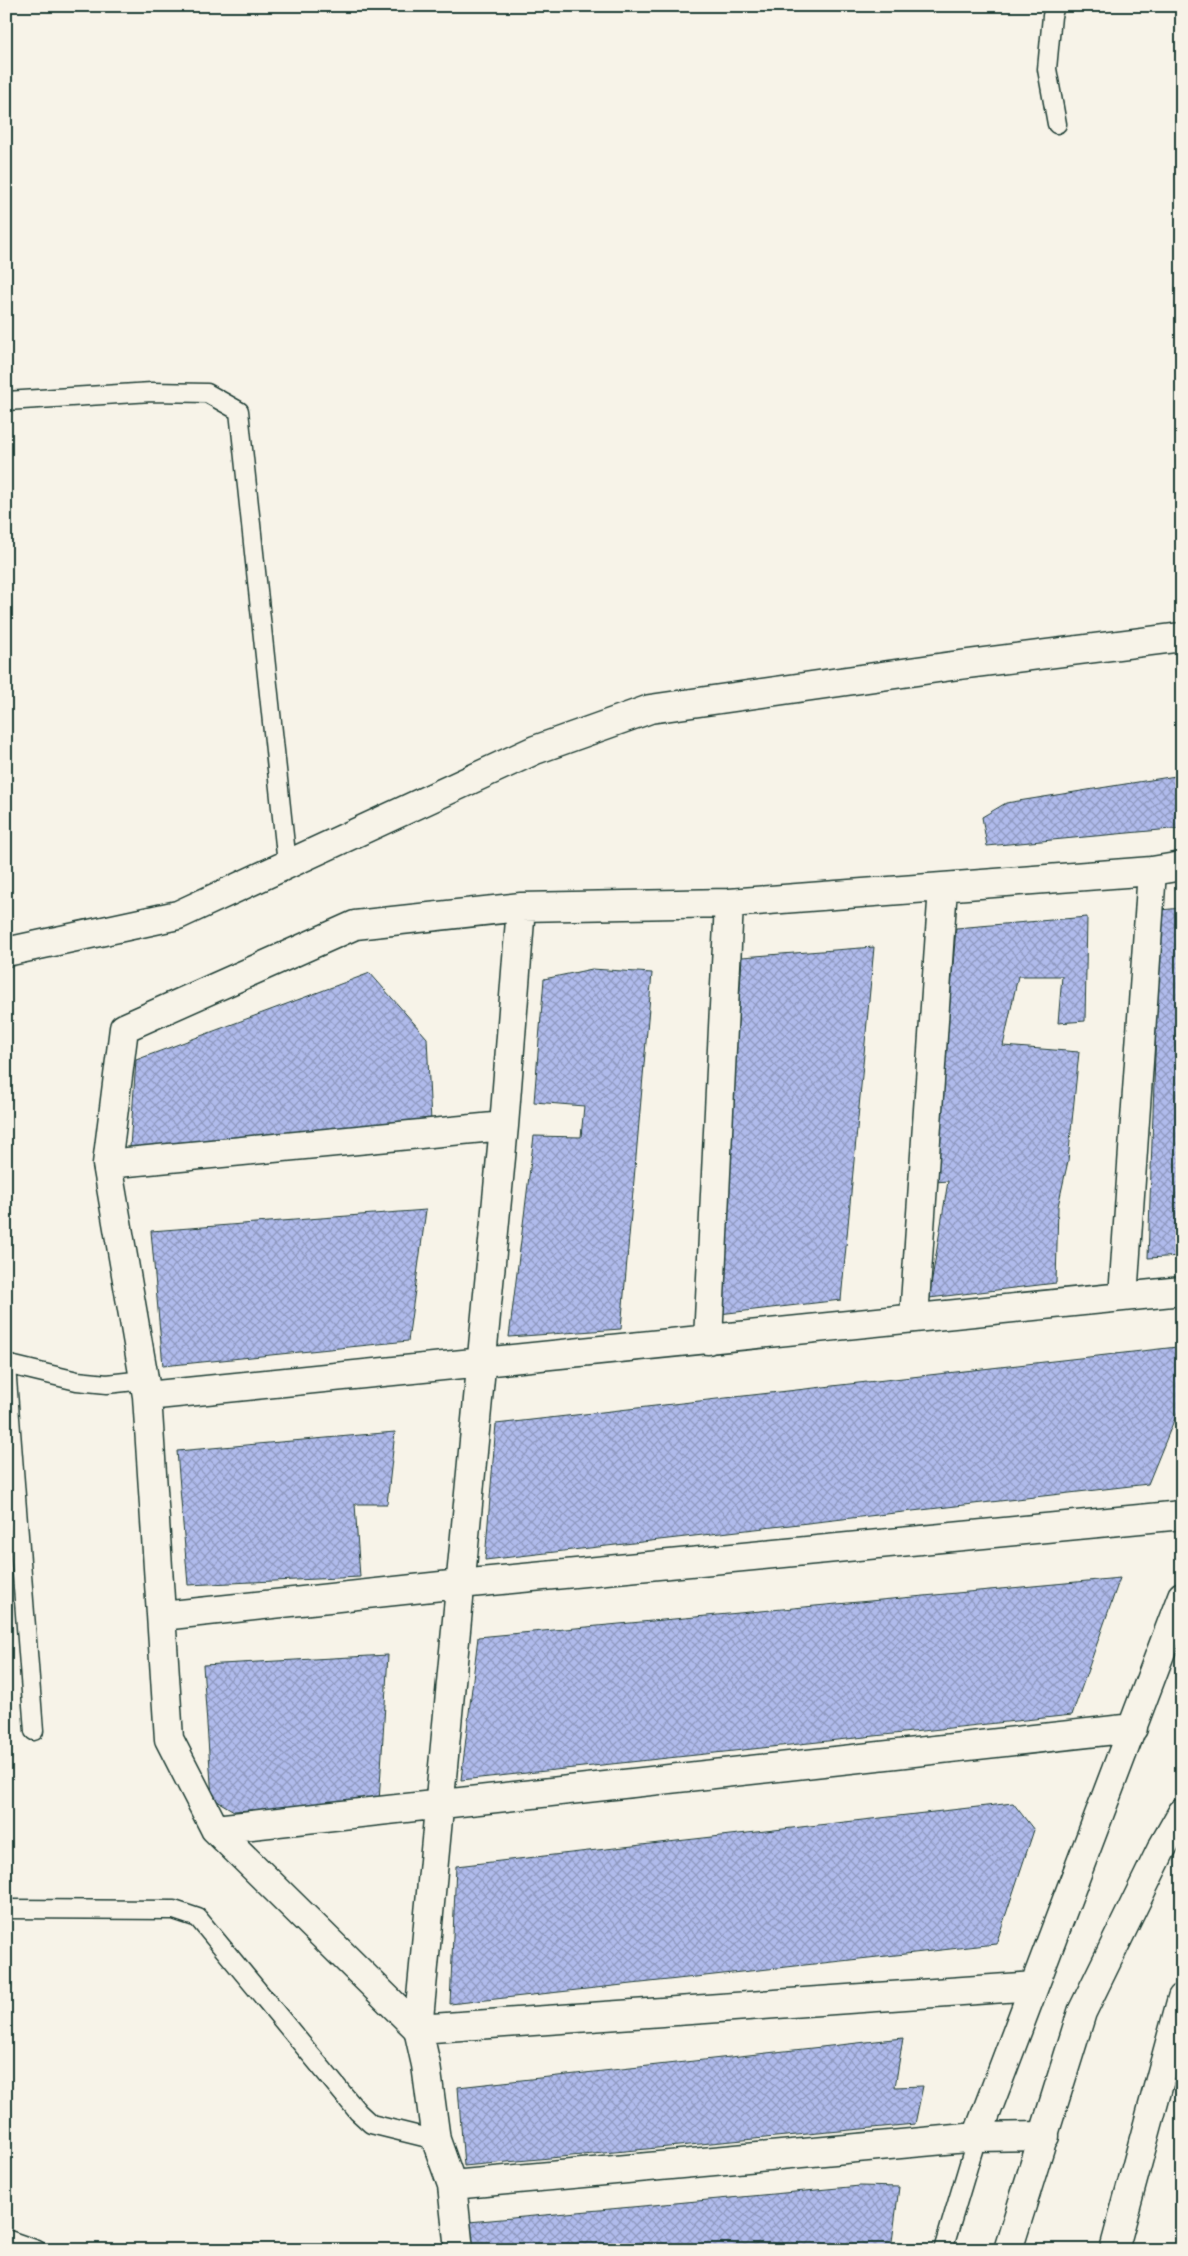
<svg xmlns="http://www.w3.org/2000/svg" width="1188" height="2256" font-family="Pangolin,sans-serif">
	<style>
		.building { fill: url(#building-cross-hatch); stroke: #1f3d34 }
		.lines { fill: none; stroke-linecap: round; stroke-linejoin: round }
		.service-casing { stroke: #1f3d34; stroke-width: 21 }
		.minor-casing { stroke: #1f3d34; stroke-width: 31 }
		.tertiary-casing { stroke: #1f3d34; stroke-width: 31 }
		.trunk-casing { stroke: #1f3d34; stroke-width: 31 }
		.service { stroke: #f7f3e8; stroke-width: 18 }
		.minor { stroke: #f7f3e8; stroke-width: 28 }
		.tertiary { stroke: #f7f3e8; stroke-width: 28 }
		.trunk { stroke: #f7f3e8; stroke-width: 28 }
	</style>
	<defs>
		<pattern id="building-cross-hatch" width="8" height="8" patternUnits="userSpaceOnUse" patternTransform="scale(1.25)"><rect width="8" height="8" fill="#b0bbec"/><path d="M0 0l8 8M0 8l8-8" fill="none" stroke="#8f99c0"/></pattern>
	</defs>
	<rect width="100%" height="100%" fill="#f7f3e8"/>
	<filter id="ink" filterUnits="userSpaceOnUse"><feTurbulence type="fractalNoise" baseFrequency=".02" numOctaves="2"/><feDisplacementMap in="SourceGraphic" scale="10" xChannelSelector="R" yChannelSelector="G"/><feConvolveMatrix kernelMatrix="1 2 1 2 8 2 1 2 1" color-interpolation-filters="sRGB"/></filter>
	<g filter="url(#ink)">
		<path class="building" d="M 1182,775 L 1182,828 L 987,846 L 982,817 L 1006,803 Z
			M 1182,908 L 1182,1256 L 1148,1258 L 1160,910 Z
			M 1087,917 L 1085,1021 L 1058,1023 L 1062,976 L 1018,976 L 1003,1046 L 1079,1052 L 1068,1161 L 1058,1206 L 1056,1283 L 929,1298 L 948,1181 L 935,1182 L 956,928 Z
			M 874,947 L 841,1300 L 719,1314 L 742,957 Z
			M 592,969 L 652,973 L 621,1329 L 509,1337 L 534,1136 L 581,1137 L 584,1106 L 534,1102 L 544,979 Z
			M 370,973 L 427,1038 L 431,1122 L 130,1147 L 136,1060 Z
			M 426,1210 L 408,1341 L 163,1366 L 151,1231 Z
			M 1177,1347 L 1182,1351 L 1182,1401 L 1148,1484 L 485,1560 L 496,1424 Z
			M 395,1432 L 387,1504 L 355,1504 L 360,1577 L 188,1585 L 177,1451 Z
			M 1120,1578 L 1072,1715 L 461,1780 L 478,1637 Z
			M 388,1655 L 379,1802 L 234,1811 L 212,1798 L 203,1665 Z
			M 1013,1803 L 1034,1830 L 996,1944 L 450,2004 L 456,1866 Z
			M 903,2038 L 895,2087 L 923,2086 L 915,2124 L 464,2166 L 458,2087 Z
			M 860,2186 L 899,2187 L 891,2250 L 473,2250 L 469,2222 Z"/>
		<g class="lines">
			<defs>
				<path id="service" d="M 1055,6 L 1052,16 L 1047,69 L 1057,124
					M 6,401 L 152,392 L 207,393 L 239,411 L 287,864
					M 6,1364 L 77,1381 L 107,1384 L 144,1380
					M 6,1366 L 34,1731
					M 6,1909 L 174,1910 L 198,1918 L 358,2112 L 371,2124 L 436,2140
					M 6,2239 L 37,2250
					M 943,2250 L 977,2137"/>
				<path id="minor" d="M 521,907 L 504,1126 L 418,2029 L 426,2065 L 436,2140 L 452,2185 L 977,2137 L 1045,2136
					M 107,1164 L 504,1126
					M 1123,1297 L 1152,871
					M 914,1318 L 943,887
					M 708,1340 L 729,903
					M 147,1396 L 1182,1291
					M 162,1616 L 460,1584 L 1182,1515
					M 215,1829 L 1133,1728
					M 1034,1986 L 418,2029 L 215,1829 L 169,1739 L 147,1396 L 107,1164 L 124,1028 L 355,925 L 521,907 L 729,903 L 1152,871 L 1182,866
					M 977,2137 L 1182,1596
					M 452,2185 L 459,2250"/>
				<path id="tertiary" d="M 6,952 L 178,915 L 535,750 L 650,709 L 952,666 L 1182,637"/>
				<path id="trunk" d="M 1008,2250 L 1082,2012 L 1161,1850 L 1182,1813
					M 1114,2250 L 1182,1998"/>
			</defs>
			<use href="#service" class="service-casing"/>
			<use href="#minor" class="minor-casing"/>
			<use href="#tertiary" class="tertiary-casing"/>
			<use href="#trunk" class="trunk-casing"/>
			<use href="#service" class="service"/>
			<use href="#minor" class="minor"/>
			<use href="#tertiary" class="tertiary"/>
			<use href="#trunk" class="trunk"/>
		</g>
	</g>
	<rect width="1188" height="2256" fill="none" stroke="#f7f3e8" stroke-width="25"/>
	<rect x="12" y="12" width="1163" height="2231" fill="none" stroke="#1f3d34" stroke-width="2" filter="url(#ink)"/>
</svg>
